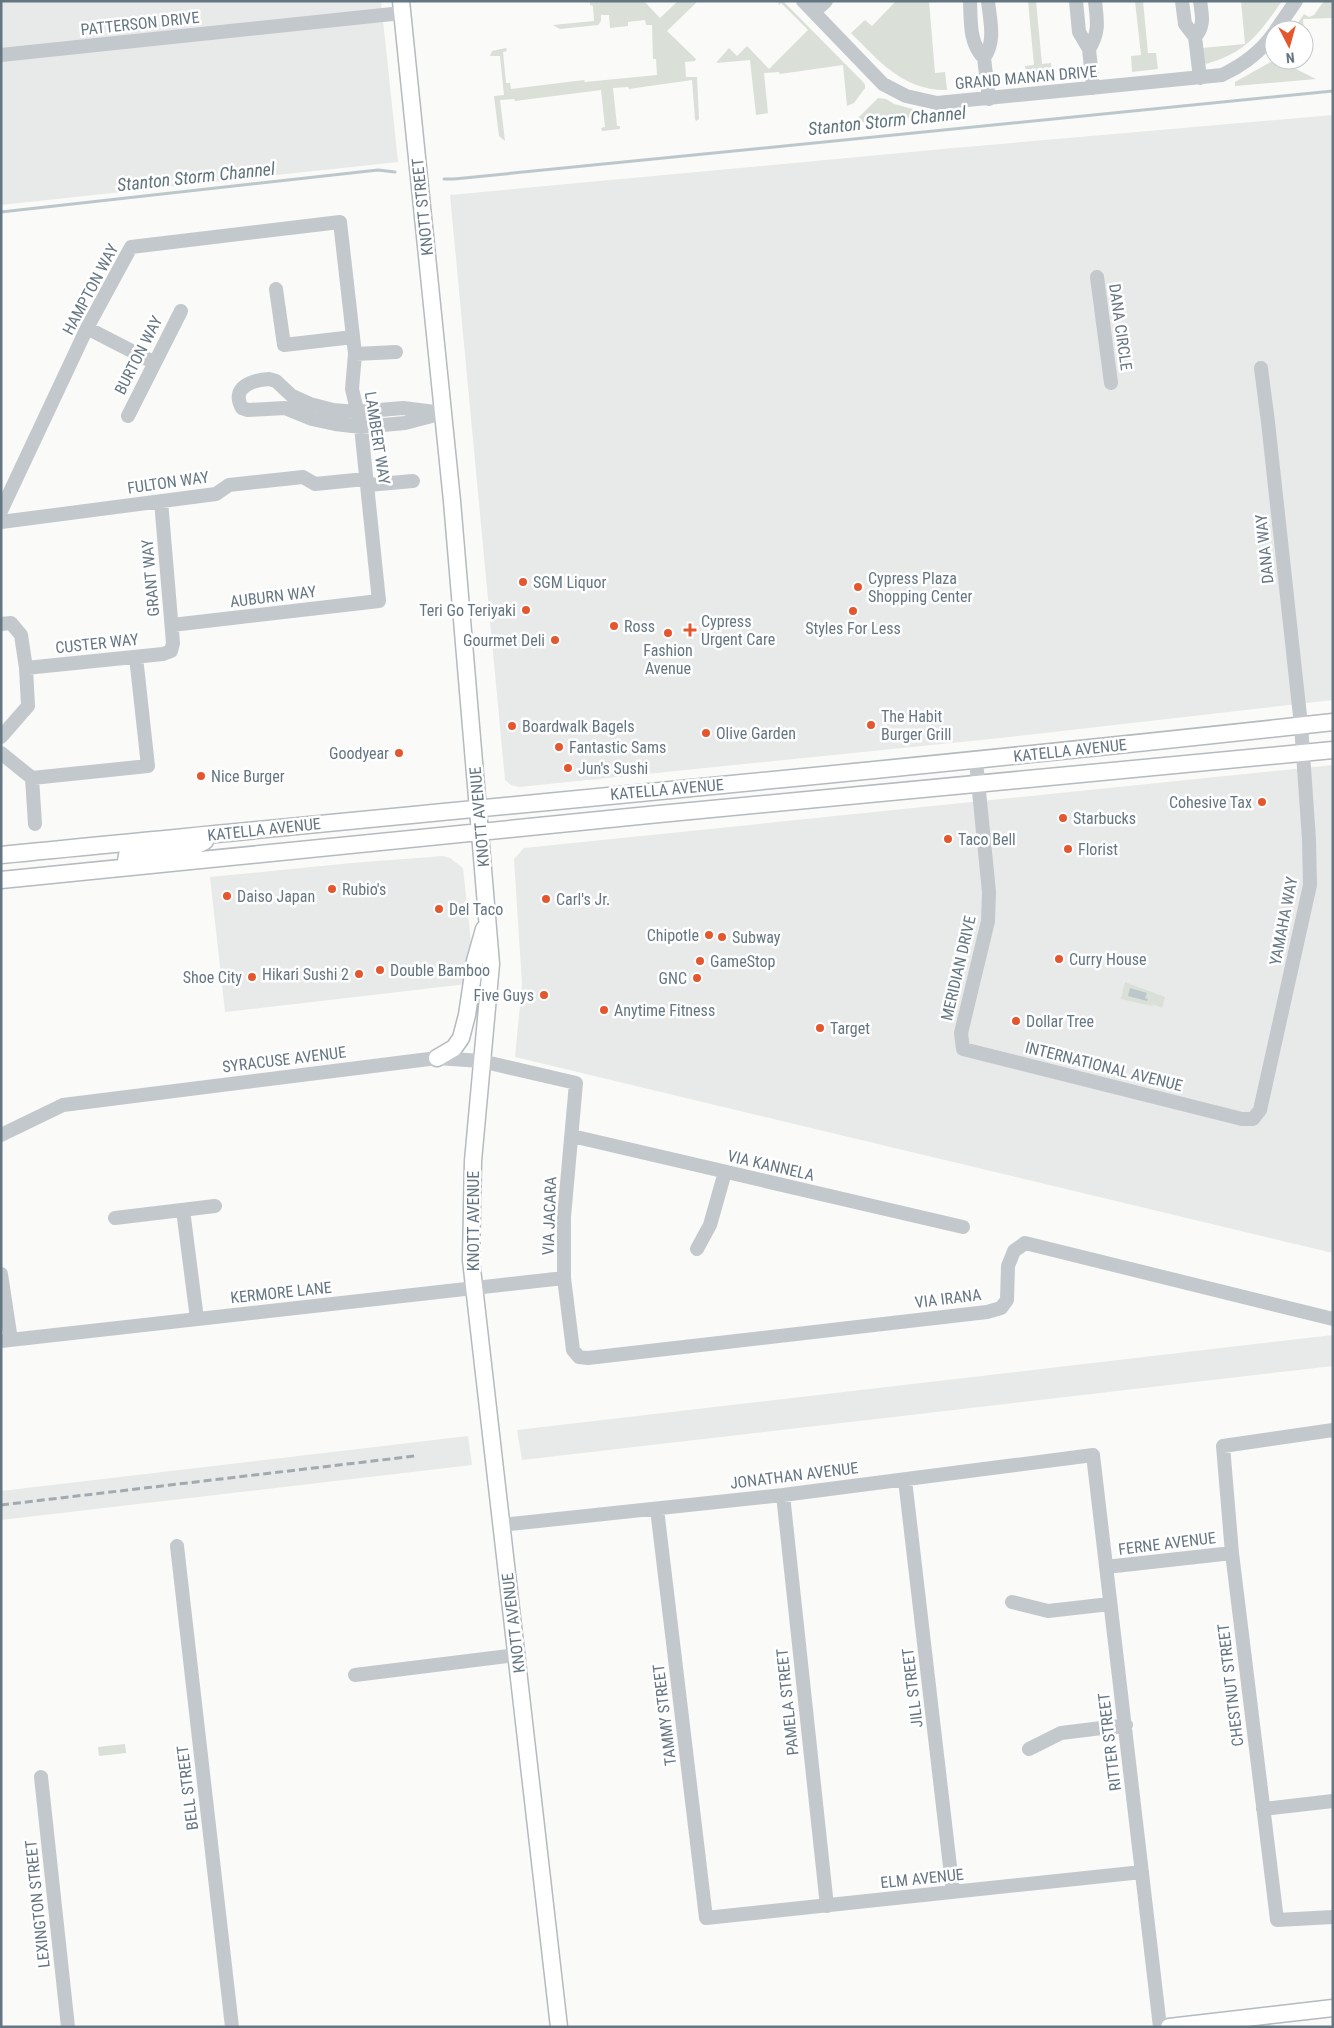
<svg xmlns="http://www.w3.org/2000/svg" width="1334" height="2028" font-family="'Roboto Condensed',sans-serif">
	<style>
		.built { fill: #e8e9e9 }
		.green { fill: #dadfd7 }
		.water { fill: #bbc7cb }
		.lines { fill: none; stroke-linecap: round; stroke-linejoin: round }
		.stream { stroke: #bbc7cb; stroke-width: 3 }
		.major-casing { stroke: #b5babe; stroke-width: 19 }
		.minor { stroke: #c3c8cc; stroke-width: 14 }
		.major { stroke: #fff; stroke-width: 16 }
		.rail { stroke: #a2aab0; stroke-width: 3; stroke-dasharray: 8 4; stroke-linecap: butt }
		.poi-dot { fill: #e4572e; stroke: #fff; stroke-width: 2 }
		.labels { text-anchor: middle; stroke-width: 5; stroke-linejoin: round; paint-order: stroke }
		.street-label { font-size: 16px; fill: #657683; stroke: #fff }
		.poi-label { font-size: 16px; fill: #657683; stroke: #fff; text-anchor: start }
		.water-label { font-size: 18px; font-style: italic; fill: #60757c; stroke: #fff }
	</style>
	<rect width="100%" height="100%" fill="#fafaf8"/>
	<path class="built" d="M 1,1 L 381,1 L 398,162 L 1,205 Z
		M 1333,115 L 1333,700 L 1010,737 L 519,787 L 511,785 L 505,780 L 450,195 L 954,148 Z
		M 1333,765 L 1333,1253 L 515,1057 L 522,984 L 514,859 L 524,848 Z
		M 443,856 L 450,858 L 463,868 L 471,941 L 467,984 L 225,1012 L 210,877 L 351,863 Z
		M 1333,1335 L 1333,1366 L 522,1460 L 517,1430 Z
		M 468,1436 L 472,1465 L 1,1520 L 1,1491 Z"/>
	<path class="green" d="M 590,1 L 644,1 L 660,18 L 678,1 L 698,1 L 667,31 L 696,59 L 695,61 L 685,62 L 686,77 L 697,77 L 699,119 L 696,121 L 695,119 L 692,80 L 629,89 L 628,87 L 613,88 L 617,126 L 620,126 L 620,129 L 602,131 L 601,128 L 605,127 L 601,90 L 515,101 L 514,99 L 500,100 L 505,141 L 499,136 L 494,96 L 504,95 L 500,56 L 490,56 L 492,51 L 506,48 L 507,51 L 503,52 L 506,83 L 510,83 L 511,89 L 584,80 L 585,82 L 657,75 L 656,59 L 653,59 L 652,25 L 646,25 L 645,20 L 628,22 L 628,26 L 610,28 L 609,15 L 601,15 L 601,21 L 598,25 L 560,29 L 553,25 L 594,21 L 593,6 L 590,5 Z
		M 778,1 L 783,1 L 865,84 L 865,88 L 854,103 L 847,106 L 843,65 L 780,74 L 779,72 L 764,73 L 768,113 L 756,115 L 750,60 L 716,63 L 729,48 L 737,56 L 747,46 L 769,69 L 808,30 L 781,3 L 779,5 Z
		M 896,1 L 929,1 L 935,73 L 945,72 L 947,90 C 904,91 879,61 851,33 L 865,20 L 872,26 Z
		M 1028,1 L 1036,1 L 1042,64 L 1051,63 L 1053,80 L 1027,83 L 1025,66 L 1034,65 Z
		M 1135,1 L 1143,1 L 1148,53 L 1156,53 L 1158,69 L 1132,72 L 1131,56 L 1141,55 Z
		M 1241,1 L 1282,1 C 1260,33 1246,53 1206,64 L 1204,61 L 1202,48 L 1245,44 Z
		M 1324,1 L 1333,1 L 1333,18 L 1303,19 L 1306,60 L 1303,60 L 1304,30 L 1293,30 L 1304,14 L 1309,17 L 1314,15 Z
		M 1274,60 L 1278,60 L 1316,79 L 1235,86 L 1235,82 Z
		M 878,98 L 886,99 L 894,104 L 936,115 L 853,123 Z
		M 1125,982 L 1165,997 L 1162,1008 L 1153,1004 L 1152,1006 L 1121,999 Z
		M 125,1744 L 126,1753 L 99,1756 L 98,1747 Z"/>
	<path class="water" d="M 1130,988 L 1147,993 L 1145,998 L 1148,999 L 1147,1001 L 1128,996 Z"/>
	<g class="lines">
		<path class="stream" d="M 444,179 L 454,179 L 1333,91
			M 1,212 L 378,170 L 395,172"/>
		<defs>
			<path id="major" d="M 401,1 L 452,501 L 491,964 L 473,1161 L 471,1260 L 559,2027
				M 1,855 C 445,811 889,771 1333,722
				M 125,867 L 127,855 L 191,848 L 205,841
				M 1,880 L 659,814 L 1333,750
				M 437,1058 L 454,1048 L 461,1038 L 467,1015 L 475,961 L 484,929
				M 1169,2027 L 1333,2008"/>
		</defs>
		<use href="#major" class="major-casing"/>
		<path class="minor" d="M 803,1 L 883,84 L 906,96 L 937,103 L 1222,75 C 1243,65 1260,53 1274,33
			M 970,1 C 971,22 969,43 984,58 L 989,99
			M 1076,1 L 1079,32 L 1089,49 L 1093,88
			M 1182,1 L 1185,24 L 1195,37 L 1200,78
			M 814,12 L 826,1
			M 1276,30 L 1296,1
			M 1195,37 C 1205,26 1202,15 1200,1
			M 1089,49 C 1100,31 1097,21 1095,1
			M 1,55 L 402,13
			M 984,58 C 996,41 990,21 988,1
			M 1097,277 L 1111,383
			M 276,289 L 284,345 L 353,337
			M 87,328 L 153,362
			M 355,354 L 396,352
			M 269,379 L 276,381 L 292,396 L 310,404 L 333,410 L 356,412 L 403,408 L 443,413 L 405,423 L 361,427 L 335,424 L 312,419 L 285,408 L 248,410 L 242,408 C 230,387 253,380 269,379 Z
			M 128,416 L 181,311
			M 368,485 L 413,481
			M 1,511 L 87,328 L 131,247 L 340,222 L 355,354 L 352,389 L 361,427 L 379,601 L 172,625
			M 1,522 L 216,494 L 229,485 L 303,477 L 315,484 L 365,479
			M 1,624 L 11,623 L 21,635 L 26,668 L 28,706 L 1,737
			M 26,668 L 163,654 L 171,651 L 173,643 L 161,501
			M 1,753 L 32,778 L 148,766 L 136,657
			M 976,761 L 989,892 L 988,921 L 961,1033 L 963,1049 L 1242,1119 L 1253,1119 L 1260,1110 L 1310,885 L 1309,839 L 1301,725 L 1268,422 L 1261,368
			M 32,778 L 35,824
			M 1,1135 L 63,1105 L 437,1058 L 481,1061 L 576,1083 L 564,1217 L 564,1278 L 573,1350 L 579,1357 L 588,1358 L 987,1312 L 1001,1308 L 1007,1300 L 1008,1266 L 1014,1251 L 1025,1243 L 1333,1319
			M 572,1136 L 963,1227
			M 183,1210 L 197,1319
			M 115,1218 L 215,1206
			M 697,1249 L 710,1225 L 725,1172
			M 1,1274 L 11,1340
			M 1,1341 L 564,1278
			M 1333,1430 L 1223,1446 L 1232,1553 L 1277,1920 L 1333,1917
			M 905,1480 L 953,1892
			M 783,1495 L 827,1906
			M 657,1509 L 706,1918 L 1142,1872
			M 501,1525 L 783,1495 L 1093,1455 L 1160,2027
			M 177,1546 L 232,2027
			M 1106,1567 L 1232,1553
			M 1012,1602 L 1048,1611 L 1110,1604
			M 355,1675 L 516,1655
			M 1029,1749 L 1061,1733 L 1126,1725
			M 41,1777 L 68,2027
			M 1263,1809 L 1333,1801"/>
		<use href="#major" class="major"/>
		<path class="rail" d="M 1,1505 L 415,1456"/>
	</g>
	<g class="poi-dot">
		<circle cx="523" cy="582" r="5"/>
		<circle cx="858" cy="587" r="5"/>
		<circle cx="526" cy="610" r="5"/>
		<circle cx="853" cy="611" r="5"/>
		<circle cx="614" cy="626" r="5"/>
		<path d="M687.5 622.5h5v5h5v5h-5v5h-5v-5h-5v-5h5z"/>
		<circle cx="668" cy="633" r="5"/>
		<circle cx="555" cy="640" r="5"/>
		<circle cx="871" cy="725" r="5"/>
		<circle cx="512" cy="726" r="5"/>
		<circle cx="706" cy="733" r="5"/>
		<circle cx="559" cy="747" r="5"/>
		<circle cx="399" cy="753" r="5"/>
		<circle cx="568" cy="768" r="5"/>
		<circle cx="201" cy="776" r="5"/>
		<circle cx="1262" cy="802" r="5"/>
		<circle cx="1063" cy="818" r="5"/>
		<circle cx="948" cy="839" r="5"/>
		<circle cx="1068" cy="849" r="5"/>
		<circle cx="332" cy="889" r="5"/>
		<circle cx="227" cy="896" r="5"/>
		<circle cx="546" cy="899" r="5"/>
		<circle cx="439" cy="909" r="5"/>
		<circle cx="709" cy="935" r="5"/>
		<circle cx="722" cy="937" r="5"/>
		<circle cx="1059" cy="959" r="5"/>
		<circle cx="700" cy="961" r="5"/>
		<circle cx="380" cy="970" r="5"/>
		<circle cx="359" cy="974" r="5"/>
		<circle cx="252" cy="977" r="5"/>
		<circle cx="697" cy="978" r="5"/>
		<circle cx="544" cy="995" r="5"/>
		<circle cx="604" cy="1010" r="5"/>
		<circle cx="1016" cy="1021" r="5"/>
		<circle cx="820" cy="1028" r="5"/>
	</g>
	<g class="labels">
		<g class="street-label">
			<text transform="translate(140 23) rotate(-6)" y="6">PATTERSON DRIVE</text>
			<text transform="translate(1026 77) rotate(-5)" y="6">GRAND MANAN DRIVE</text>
			<text transform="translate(422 207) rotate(-96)" y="6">KNOTT STREET</text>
			<text transform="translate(90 289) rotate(-62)" y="6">HAMPTON WAY</text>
			<text transform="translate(1121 327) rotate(82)" y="6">DANA CIRCLE</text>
			<text transform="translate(138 355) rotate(-63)" y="6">BURTON WAY</text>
			<text transform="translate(378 438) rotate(81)" y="6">LAMBERT WAY</text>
			<text transform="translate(168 482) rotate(-8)" y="6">FULTON WAY</text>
			<text transform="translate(1264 549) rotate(-96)" y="6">DANA WAY</text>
			<text transform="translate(150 578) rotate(-95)" y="6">GRANT WAY</text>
			<text transform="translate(273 596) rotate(-7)" y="6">AUBURN WAY</text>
			<text transform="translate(97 643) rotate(-6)" y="6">CUSTER WAY</text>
			<text transform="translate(1070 750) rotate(-6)" y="6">KATELLA AVENUE</text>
			<text transform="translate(667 789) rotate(-5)" y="6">KATELLA AVENUE</text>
			<text transform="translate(479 817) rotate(-95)" y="6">KNOTT AVENUE</text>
			<text transform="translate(264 829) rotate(-6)" y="6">KATELLA AVENUE</text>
			<text transform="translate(1283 921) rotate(-79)" y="6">YAMAHA WAY</text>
			<text transform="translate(958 968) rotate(-77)" y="6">MERIDIAN DRIVE</text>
			<text transform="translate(284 1059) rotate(-7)" y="6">SYRACUSE AVENUE</text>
			<text transform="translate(1104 1066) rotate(14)" y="6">INTERNATIONAL AVENUE</text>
			<text transform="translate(771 1165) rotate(13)" y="6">VIA KANNELA</text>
			<text transform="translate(549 1216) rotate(-88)" y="6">VIA JACARA</text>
			<text transform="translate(473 1221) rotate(-90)" y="6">KNOTT AVENUE</text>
			<text transform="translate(281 1292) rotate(-6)" y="6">KERMORE LANE</text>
			<text transform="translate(948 1298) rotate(-7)" y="6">VIA IRANA</text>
			<text transform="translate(794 1475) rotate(-7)" y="6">JONATHAN AVENUE</text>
			<text transform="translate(1167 1543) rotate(-7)" y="6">FERNE AVENUE</text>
			<text transform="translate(513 1623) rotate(-97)" y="6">KNOTT AVENUE</text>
			<text transform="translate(1230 1685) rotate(-97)" y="6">CHESTNUT STREET</text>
			<text transform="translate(912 1688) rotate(-97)" y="6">JILL STREET</text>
			<text transform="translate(787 1702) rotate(-96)" y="6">PAMELA STREET</text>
			<text transform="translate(664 1715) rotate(-97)" y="6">TAMMY STREET</text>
			<text transform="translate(1109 1742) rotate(-97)" y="6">RITTER STREET</text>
			<text transform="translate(187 1788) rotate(-97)" y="6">BELL STREET</text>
			<text transform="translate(922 1878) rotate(-6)" y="6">ELM AVENUE</text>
			<text transform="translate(37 1904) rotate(-96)" y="6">LEXINGTON STREET</text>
		</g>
		<g class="poi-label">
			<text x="868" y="584">Cypress Plaza<tspan x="868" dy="18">Shopping Center</tspan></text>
			<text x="533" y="588">SGM Liquor</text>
			<text x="516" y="616" text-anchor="end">Teri Go Teriyaki</text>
			<text x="701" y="627">Cypress<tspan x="701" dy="18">Urgent Care</tspan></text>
			<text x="624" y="632">Ross</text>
			<text x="853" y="634" text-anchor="middle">Styles For Less</text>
			<text x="545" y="646" text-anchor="end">Gourmet Deli</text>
			<text x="668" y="656" text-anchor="middle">Fashion<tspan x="668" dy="18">Avenue</tspan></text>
			<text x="881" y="722">The Habit<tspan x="881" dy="18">Burger Grill</tspan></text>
			<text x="522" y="732">Boardwalk Bagels</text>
			<text x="716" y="739">Olive Garden</text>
			<text x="569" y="753">Fantastic Sams</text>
			<text x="389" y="759" text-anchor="end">Goodyear</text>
			<text x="578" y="774">Jun's Sushi</text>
			<text x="211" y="782">Nice Burger</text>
			<text x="1252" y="808" text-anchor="end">Cohesive Tax</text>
			<text x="1073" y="824">Starbucks</text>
			<text x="958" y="845">Taco Bell</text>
			<text x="1078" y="855">Florist</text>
			<text x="342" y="895">Rubio's</text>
			<text x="237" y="902">Daiso Japan</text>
			<text x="556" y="905">Carl's Jr.</text>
			<text x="449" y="915">Del Taco</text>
			<text x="699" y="941" text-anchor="end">Chipotle</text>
			<text x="732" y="943">Subway</text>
			<text x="1069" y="965">Curry House</text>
			<text x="710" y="967">GameStop</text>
			<text x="390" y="976">Double Bamboo</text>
			<text x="349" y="980" text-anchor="end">Hikari Sushi 2</text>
			<text x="242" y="983" text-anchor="end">Shoe City</text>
			<text x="687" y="984" text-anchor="end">GNC</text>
			<text x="534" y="1001" text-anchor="end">Five Guys</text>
			<text x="614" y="1016">Anytime Fitness</text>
			<text x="1026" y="1027">Dollar Tree</text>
			<text x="830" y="1034">Target</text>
		</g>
		<g class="water-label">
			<text transform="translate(887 121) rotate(-6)" y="6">Stanton Storm Channel</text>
			<text transform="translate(196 177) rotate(-6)" y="6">Stanton Storm Channel</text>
		</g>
	</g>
	<rect width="1334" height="2028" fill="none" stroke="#657683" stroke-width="5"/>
	<g transform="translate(1289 45) rotate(174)"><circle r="24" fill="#ffffff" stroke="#c1c8cd"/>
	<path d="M0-4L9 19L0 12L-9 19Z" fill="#e4572e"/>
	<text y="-8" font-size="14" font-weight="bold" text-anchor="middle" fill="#657683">N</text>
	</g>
</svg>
